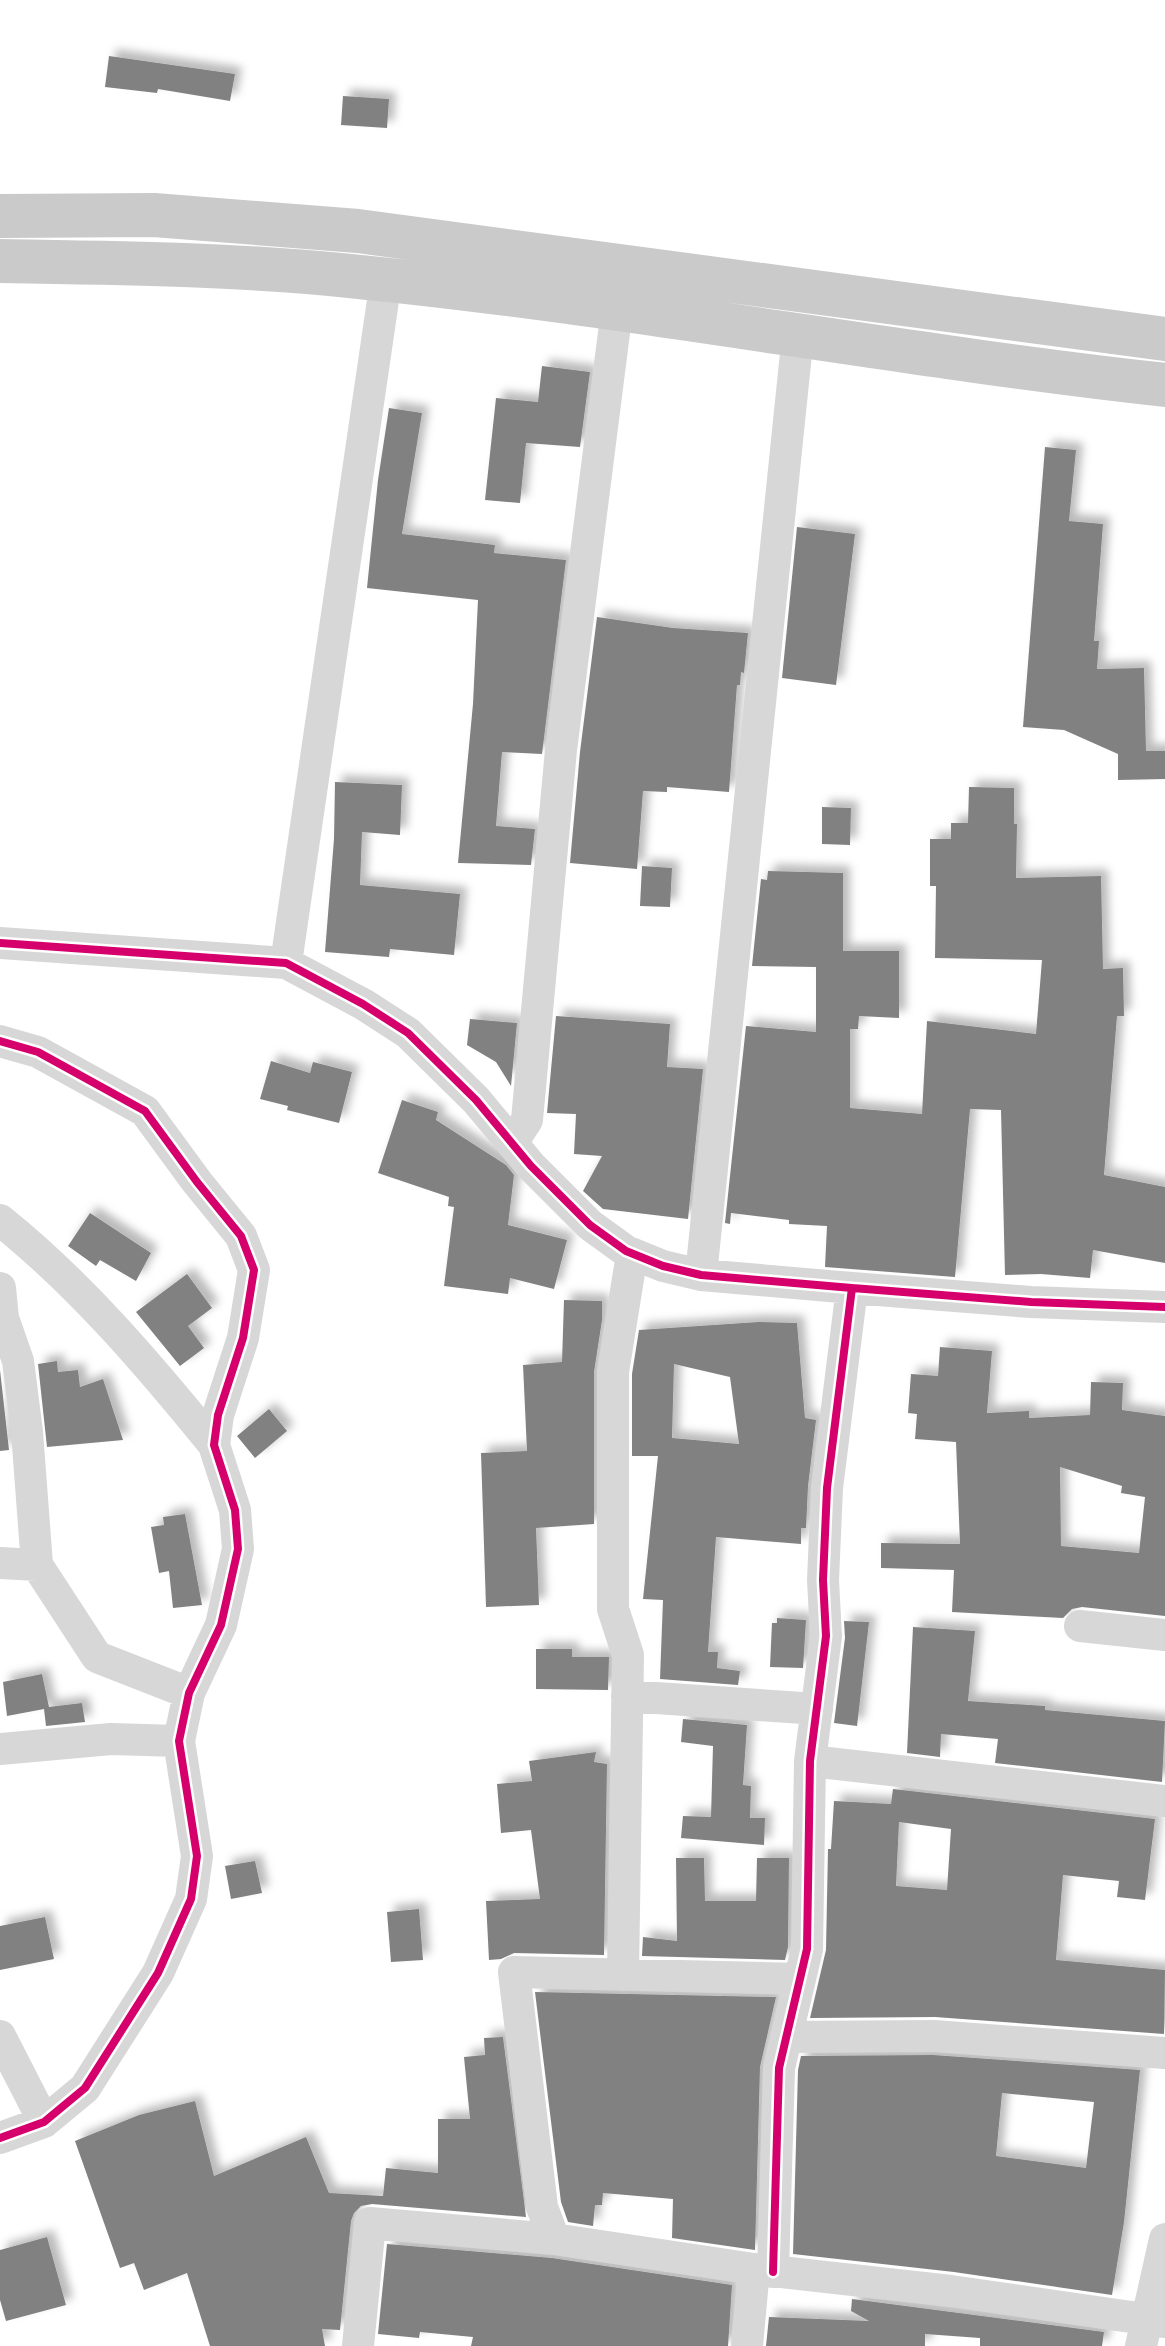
<svg xmlns="http://www.w3.org/2000/svg" width="1165" height="2346" font-family="'Golos Text',sans-serif">
	<style>
		.building { fill: #818181; fill-rule: evenodd; filter: url(#shadow) }
		.lines { fill: none; stroke-linecap: round; stroke-linejoin: round }
		.street { stroke: #d7d7d7; stroke-width: 32 }
		.primary { stroke: #cacaca; stroke-width: 44 }
		.cycleway-casing { stroke: #fff; stroke-width: 13 }
		.cycleway { stroke: #d6006c; stroke-width: 8 }
	</style>
	<defs>
		<filter id="shadow"><feDropShadow dx="7" dy="-7" stdDeviation="4" flood-color="#0004"/></filter>
	</defs>
	<rect width="100%" height="100%" fill="#fff"/>
	<path class="building" d="M 109,56 L 235,74 L 230,101 L 158,89 L 157,93 L 105,87 Z
		M 343,96 L 389,99 L 387,128 L 341,125 Z
		M 542,366 L 590,372 L 580,447 L 526,443 L 520,503 L 485,500 L 496,398 L 538,402 Z
		M 389,408 L 422,413 L 402,534 L 495,545 L 494,553 L 566,560 L 542,754 L 502,752 L 496,826 L 535,829 L 531,865 L 458,863 L 473,704 L 478,600 L 367,588 L 378,480 Z
		M 1045,447 L 1076,450 L 1069,521 L 1103,524 L 1094,641 L 1099,641 L 1097,669 L 1144,668 L 1146,751 L 1165,751 L 1165,779 L 1118,780 L 1118,754 L 1064,730 L 1023,727 Z
		M 797,527 L 855,534 L 836,685 L 782,678 Z
		M 597,617 L 673,628 L 748,633 L 744,673 L 741,672 L 740,685 L 737,685 L 729,792 L 667,787 L 667,792 L 643,791 L 637,869 L 570,863 L 580,752 Z
		M 335,782 L 402,785 L 400,835 L 362,832 L 360,885 L 460,894 L 454,955 L 390,949 L 389,957 L 325,952 L 334,839 Z
		M 969,787 L 1014,788 L 1014,824 L 1017,824 L 1016,878 L 1101,876 L 1103,969 L 1123,968 L 1124,1016 L 1117,1016 L 1104,1175 L 1165,1187 L 1165,1263 L 1093,1250 L 1090,1278 L 1041,1274 L 1005,1275 L 1001,1110 L 970,1109 L 955,1277 L 825,1267 L 827,1226 L 789,1224 L 789,1220 L 731,1213 L 730,1224 L 725,1223 L 746,1026 L 816,1032 L 816,967 L 752,966 L 761,879 L 767,880 L 768,871 L 843,873 L 843,951 L 899,951 L 899,1018 L 859,1016 L 858,1029 L 850,1029 L 850,1108 L 922,1114 L 927,1021 L 1036,1034 L 1042,960 L 935,958 L 936,886 L 930,886 L 930,839 L 951,839 L 951,823 L 968,823 Z
		M 822,807 L 851,808 L 850,845 L 822,844 Z
		M 642,866 L 672,868 L 670,907 L 640,906 Z
		M 556,1016 L 670,1024 L 667,1067 L 703,1069 L 688,1219 L 603,1209 L 583,1191 L 602,1156 L 574,1154 L 576,1114 L 547,1113 Z
		M 470,1019 L 517,1023 L 511,1086 L 496,1062 L 467,1045 Z
		M 271,1061 L 310,1073 L 313,1062 L 352,1072 L 339,1123 L 287,1110 L 288,1106 L 260,1099 Z
		M 402,1100 L 438,1112 L 436,1120 L 506,1165 L 514,1175 L 508,1225 L 567,1240 L 554,1289 L 510,1278 L 508,1294 L 444,1286 L 454,1207 L 448,1206 L 449,1197 L 378,1173 Z
		M 90,1213 L 151,1253 L 136,1281 L 100,1260 L 96,1266 L 68,1246 Z
		M 187,1274 L 212,1308 L 188,1326 L 204,1348 L 180,1366 L 136,1312 Z
		M 564,1300 L 602,1301 L 602,1320 L 594,1372 L 594,1524 L 536,1528 L 539,1605 L 486,1607 L 481,1453 L 527,1451 L 523,1365 L 562,1362 Z
		M 759,1322 L 797,1323 L 805,1418 L 816,1420 L 808,1486 L 806,1528 L 801,1528 L 801,1544 L 716,1537 L 708,1652 L 718,1652 L 717,1668 L 740,1671 L 738,1685 L 660,1679 L 663,1600 L 643,1599 L 658,1456 L 632,1456 L 632,1374 L 639,1330 ZM 674,1364 L 730,1377 L 739,1444 L 672,1438 Z
		M 940,1347 L 992,1351 L 987,1413 L 1029,1411 L 1029,1418 L 1090,1415 L 1091,1382 L 1123,1383 L 1122,1410 L 1165,1416 L 1165,1616 L 1082,1607 L 1072,1609 L 1063,1618 L 952,1612 L 954,1570 L 881,1568 L 881,1543 L 960,1544 L 956,1442 L 915,1439 L 917,1414 L 908,1413 L 911,1374 L 938,1376 ZM 1060,1467 L 1122,1486 L 1121,1493 L 1145,1497 L 1139,1553 L 1061,1546 Z
		M 57,1361 L 58,1372 L 78,1370 L 80,1387 L 103,1379 L 123,1440 L 47,1447 L 38,1364 Z
		M 0,1370 L 9,1450 L 0,1451 Z
		M 269,1409 L 287,1431 L 255,1458 L 237,1436 Z
		M 185,1514 L 202,1605 L 173,1608 L 169,1571 L 159,1573 L 151,1527 L 164,1525 L 163,1517 Z
		M 777,1618 L 806,1620 L 803,1668 L 770,1667 L 772,1623 L 777,1623 Z
		M 844,1621 L 869,1622 L 857,1726 L 834,1723 L 845,1638 Z
		M 913,1627 L 975,1631 L 968,1701 L 1045,1706 L 1045,1710 L 1165,1721 L 1162,1782 L 995,1763 L 998,1739 L 941,1734 L 940,1757 L 907,1753 Z
		M 536,1649 L 572,1649 L 572,1657 L 609,1657 L 608,1690 L 536,1689 Z
		M 42,1674 L 49,1707 L 82,1703 L 85,1722 L 46,1726 L 44,1709 L 7,1716 L 3,1682 Z
		M 683,1719 L 747,1725 L 743,1785 L 751,1786 L 750,1818 L 765,1818 L 764,1845 L 681,1838 L 683,1816 L 711,1817 L 713,1746 L 681,1742 Z
		M 596,1752 L 594,1762 L 607,1764 L 604,1955 L 514,1953 L 501,1959 L 489,1960 L 486,1901 L 540,1899 L 531,1830 L 501,1833 L 497,1784 L 532,1781 L 529,1761 Z
		M 893,1789 L 1155,1819 L 1145,1900 L 1117,1897 L 1119,1881 L 1063,1875 L 1056,1960 L 1165,1970 L 1164,2034 L 935,2017 L 810,2018 L 826,1950 L 828,1849 L 831,1849 L 834,1801 L 891,1804 ZM 899,1822 L 951,1829 L 947,1890 L 896,1886 Z
		M 676,1858 L 704,1858 L 705,1901 L 756,1901 L 757,1858 L 789,1858 L 788,1947 L 785,1960 L 642,1956 L 643,1937 L 677,1941 Z
		M 255,1861 L 262,1893 L 231,1899 L 225,1866 Z
		M 419,1909 L 423,1960 L 391,1962 L 387,1912 Z
		M 45,1917 L 54,1959 L 0,1970 L 0,1926 Z
		M 535,1992 L 776,1997 L 760,2067 L 755,2250 L 672,2238 L 673,2199 L 603,2193 L 602,2205 L 595,2205 L 593,2226 L 568,2222 L 561,2202 Z
		M 503,2037 L 526,2217 L 372,2204 L 361,2206 L 354,2213 L 351,2221 L 340,2330 L 322,2329 L 325,2346 L 210,2346 L 187,2273 L 144,2290 L 134,2263 L 120,2268 L 75,2141 L 139,2115 L 195,2101 L 214,2176 L 306,2137 L 329,2193 L 383,2196 L 386,2168 L 438,2173 L 438,2119 L 470,2119 L 464,2057 L 485,2055 L 484,2038 Z
		M 933,2055 L 1140,2070 L 1124,2222 L 1112,2295 L 954,2272 L 793,2254 L 798,2070 L 801,2056 ZM 1002,2093 L 1094,2102 L 1086,2168 L 996,2156 Z
		M 47,2237 L 66,2305 L 6,2321 L 0,2300 L 0,2250 Z
		M 387,2244 L 552,2258 L 732,2285 L 728,2346 L 471,2346 L 473,2337 L 420,2332 L 419,2338 L 378,2334 Z
		M 852,2299 L 1104,2332 L 1102,2346 L 980,2346 L 980,2338 L 925,2334 L 925,2346 L 766,2346 L 769,2317 L 869,2321 L 851,2311 Z"/>
	<g class="lines">
		<path class="street" d="M 0,943 L 286,963 L 363,1004 L 408,1033 L 476,1100 L 531,1166 L 590,1225 L 626,1251 L 663,1266 L 701,1275 L 852,1288 L 1031,1302 L 1165,1307
			M 286,963 L 386,280
			M 0,1041 L 38,1052 L 145,1111 L 197,1182 L 241,1236 L 254,1270 L 243,1338 L 218,1415 L 214,1445 L 235,1510 L 238,1549 L 221,1625 L 189,1693 L 179,1741 L 197,1856 L 191,1899 L 158,1973 L 85,2088 L 44,2122 L 0,2138
			M 512,1143 L 527,1120 L 561,750 L 617,309
			M 0,1220 C 81,1285 148,1364 214,1445
			M 701,1275 L 798,334
			M 0,1288 L 3,1318 L 18,1361 L 27,1432 L 37,1565
			M 0,1563 L 37,1565 L 97,1657 L 189,1693
			M 1080,1626 L 1165,1635
			M 627,1696 L 817,1709
			M 0,1749 L 111,1739 L 179,1741
			M 810,1761 L 1165,1801
			M 623,1975 L 628,1655 L 613,1609 L 613,1372 L 632,1254
			M 0,2036 L 44,2122
			M 786,2037 L 934,2036 L 1165,2053
			M 554,2239 L 542,2207 L 514,1972 L 800,1979
			M 773,2272 L 779,2068 L 807,1949 L 810,1761 L 826,1636 L 823,1580 L 827,1488 L 852,1288
			M 358,2346 L 370,2223 L 554,2239 L 754,2269 L 951,2291 L 1165,2322
			M 747,2346 L 754,2269
			M 1141,2346 L 1165,2239"/>
		<path class="primary" d="M 0,216 L 154,215 L 358,231 L 1165,339
			M 0,261 C 117,263 234,264 350,276 C 623,303 893,355 1165,385"/>
		<defs>
			<path id="cycleway" d="M 0,943 L 286,963 L 363,1004 L 408,1033 L 476,1100 L 531,1166 L 590,1225 L 626,1251 L 663,1266 L 701,1275 L 852,1288 L 1031,1302 L 1165,1307
				M 0,1041 L 38,1052 L 145,1111 L 197,1182 L 241,1236 L 254,1270 L 243,1338 L 218,1415 L 214,1445 L 235,1510 L 238,1549 L 221,1625 L 189,1693 L 179,1741 L 197,1856 L 191,1899 L 158,1973 L 85,2088 L 44,2122 L 0,2138
				M 773,2272 L 779,2068 L 807,1949 L 810,1761 L 826,1636 L 823,1580 L 827,1488 L 852,1288"/>
		</defs>
		<use href="#cycleway" class="cycleway-casing"/>
		<use href="#cycleway" class="cycleway"/>
	</g>
</svg>
